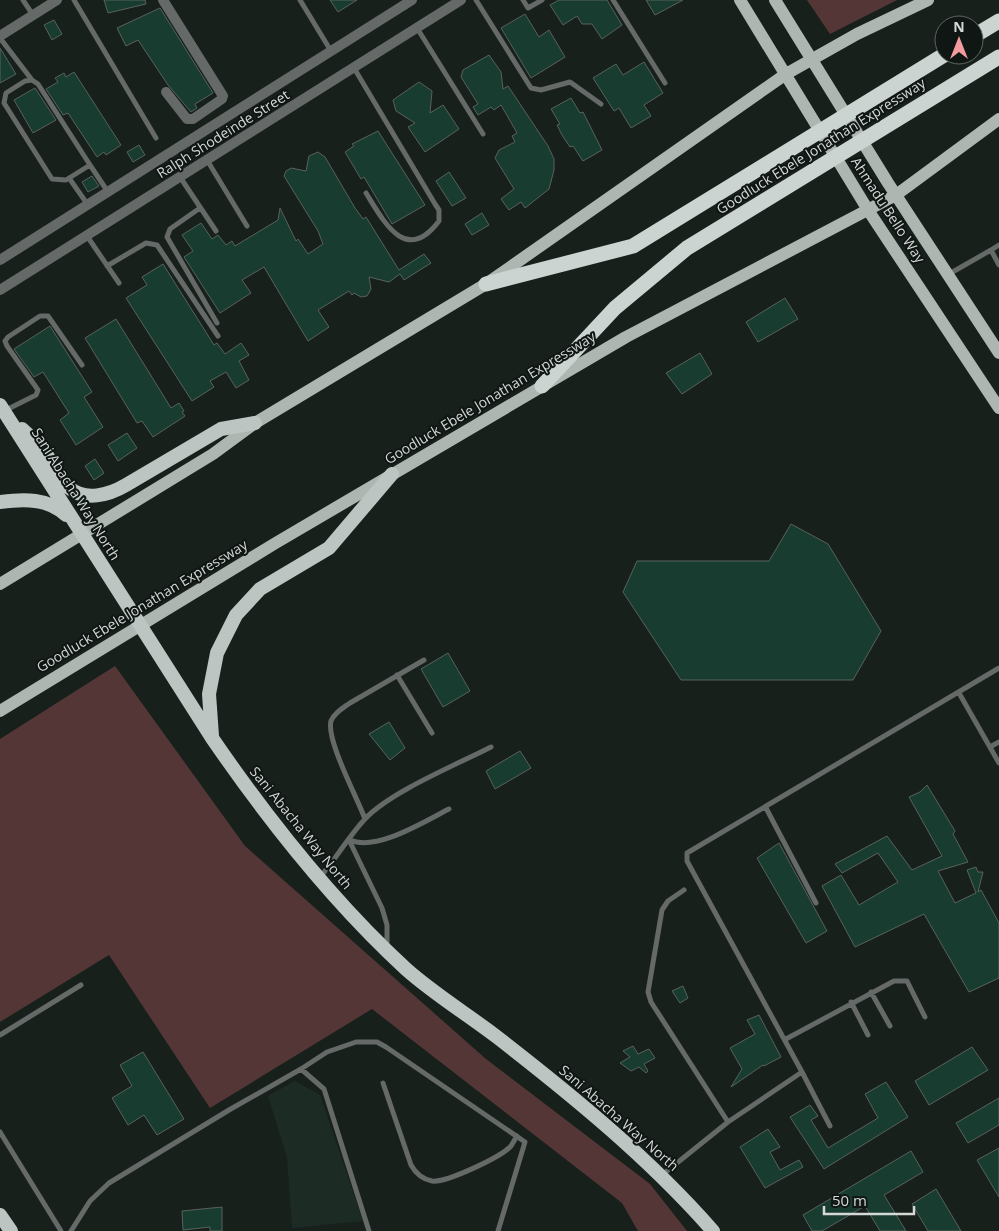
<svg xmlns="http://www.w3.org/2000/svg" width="999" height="1231" font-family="'Open Sans',sans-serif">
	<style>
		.built { fill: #1d2b25 }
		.green { fill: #543637 }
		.building { fill: #183d30; stroke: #59615d }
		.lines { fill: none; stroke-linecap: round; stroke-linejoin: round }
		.service { stroke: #656967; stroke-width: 5 }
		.minor { stroke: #656967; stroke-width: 10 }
		.tertiary { stroke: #656967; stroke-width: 10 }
		.primary { stroke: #aeb6b2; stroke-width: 12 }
		.trunk { stroke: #bcc5c1; stroke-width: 14 }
		.motorway { stroke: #cbd4d0; stroke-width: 15 }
		.labels { text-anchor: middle; stroke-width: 4; stroke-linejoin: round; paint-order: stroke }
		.street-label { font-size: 14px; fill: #d4d8d6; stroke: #0f1613 }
	</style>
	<rect width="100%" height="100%" fill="#18201c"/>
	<path class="built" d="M 295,1081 L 320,1095 L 363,1221 L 292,1228 L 287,1157 L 268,1096 Z"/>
	<path class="green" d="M 807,0 L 897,0 L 830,34 Z
		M 115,666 L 245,846 L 486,1059 L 650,1184 L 687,1231 L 638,1231 L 622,1203 L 372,1009 L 210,1108 L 109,955 L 0,1022 L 0,739 Z"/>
	<path class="building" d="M 104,0 L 145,0 L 146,4 L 108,13 Z
		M 330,0 L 357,0 L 338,12 Z
		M 559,0 L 607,0 L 622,25 L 602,39 L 592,24 L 582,24 L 577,16 L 563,25 L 550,5 Z
		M 646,0 L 683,0 L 655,15 Z
		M 160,8 L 213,93 L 195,104 L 197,108 L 191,112 L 168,85 L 138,40 L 126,46 L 117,28 Z
		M 525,14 L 539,37 L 549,30 L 565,57 L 531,78 L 501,28 Z
		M 54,20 L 62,34 L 52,40 L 44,25 Z
		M 0,48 L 16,74 L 0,83 Z
		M 489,55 L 501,72 L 503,89 L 508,86 L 548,146 L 554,159 L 554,170 L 549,189 L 525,208 L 521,202 L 509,210 L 501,199 L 514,189 L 495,158 L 499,150 L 515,142 L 512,136 L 517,133 L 501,105 L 494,110 L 491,107 L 478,115 L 473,107 L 478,104 L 461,77 L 463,70 Z
		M 644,62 L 663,93 L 644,105 L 651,116 L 631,128 L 619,108 L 614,111 L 593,78 L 616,64 L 623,75 Z
		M 74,72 L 121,145 L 106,155 L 104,152 L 97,157 L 68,113 L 63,115 L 46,89 L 58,82 L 55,78 L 64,73 L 66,77 Z
		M 419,82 L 432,91 L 430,113 L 443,105 L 459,129 L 425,152 L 408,127 L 415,123 L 396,111 L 393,100 Z
		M 35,88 L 56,120 L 33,133 L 14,100 Z
		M 571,98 L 580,113 L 583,112 L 602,150 L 583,161 L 573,146 L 570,147 L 562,135 L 557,125 L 560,124 L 551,109 Z
		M 378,131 L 425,205 L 392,224 L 364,177 L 361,179 L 345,152 L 354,146 L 352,144 Z
		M 139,145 L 145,155 L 133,162 L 127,152 Z
		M 318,152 L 325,157 L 355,208 L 363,219 L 366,217 L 399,270 L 424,254 L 431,263 L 404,280 L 400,274 L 389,282 L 369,277 L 371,289 L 367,296 L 361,297 L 354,293 L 352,295 L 349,291 L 318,310 L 329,327 L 308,341 L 264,267 L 242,280 L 251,293 L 220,313 L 184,257 L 193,251 L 182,235 L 201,223 L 212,239 L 218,235 L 226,245 L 232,241 L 235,246 L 278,220 L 280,208 L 296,241 L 298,239 L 308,254 L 323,244 L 318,231 L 284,176 L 286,171 L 291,168 L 306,171 L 309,156 Z
		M 449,172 L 466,198 L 452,206 L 436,181 Z
		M 92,176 L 99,186 L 88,192 L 82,182 Z
		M 482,213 L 489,225 L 472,235 L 465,224 Z
		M 163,264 L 214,345 L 217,343 L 225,354 L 241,343 L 249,355 L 239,361 L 249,380 L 236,388 L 226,372 L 210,381 L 214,387 L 192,401 L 126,298 L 147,285 L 142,277 Z
		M 785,298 L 798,319 L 758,342 L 746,322 Z
		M 116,319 L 171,408 L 179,403 L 184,411 L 182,412 L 185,416 L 153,437 L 142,421 L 137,423 L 85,338 Z
		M 50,326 L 92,392 L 84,397 L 103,427 L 76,445 L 60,420 L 69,413 L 43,372 L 34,377 L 14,349 Z
		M 700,353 L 712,374 L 682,394 L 666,373 Z
		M 127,433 L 137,448 L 118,461 L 108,445 Z
		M 95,459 L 104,473 L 94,480 L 85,466 Z
		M 791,524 L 828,544 L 881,631 L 853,680 L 681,680 L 623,592 L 637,561 L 769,561 Z
		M 448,653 L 470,691 L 443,707 L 421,669 Z
		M 389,722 L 405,748 L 390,760 L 369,734 Z
		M 520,751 L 531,768 L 495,789 L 486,771 Z
		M 927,785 L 955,831 L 953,834 L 968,862 L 938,871 L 955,903 L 976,893 L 967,870 L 976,867 L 978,872 L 983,872 L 978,892 L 981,890 L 999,923 L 999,978 L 969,992 L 924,914 L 855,947 L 822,886 L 841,875 L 859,905 L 898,882 L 878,853 L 842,873 L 835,864 L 887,836 L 912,870 L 942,856 L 909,797 L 920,792 Z
		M 779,843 L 827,931 L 806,943 L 757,858 Z
		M 683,986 L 688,998 L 680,1003 L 672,991 Z
		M 759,1015 L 781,1057 L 764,1066 L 763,1065 L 731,1087 L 742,1069 L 730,1048 L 755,1034 L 747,1020 Z
		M 633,1046 L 638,1054 L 649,1049 L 655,1058 L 644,1064 L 648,1071 L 646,1073 L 639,1067 L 631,1071 L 620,1063 L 630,1057 L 623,1051 Z
		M 972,1047 L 988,1070 L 929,1105 L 915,1081 Z
		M 143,1052 L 184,1119 L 157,1135 L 144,1115 L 128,1125 L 112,1098 L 132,1086 L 120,1065 Z
		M 886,1082 L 908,1117 L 824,1169 L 790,1117 L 810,1105 L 818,1116 L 811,1120 L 828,1148 L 878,1118 L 865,1094 Z
		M 999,1098 L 999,1125 L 968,1143 L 956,1123 Z
		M 768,1129 L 780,1147 L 770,1152 L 780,1170 L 799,1160 L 803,1167 L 765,1188 L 740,1147 Z
		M 999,1148 L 999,1197 L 977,1160 Z
		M 911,1151 L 923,1172 L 884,1195 L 906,1231 L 880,1231 L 865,1206 L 822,1231 L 812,1231 L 803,1215 Z
		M 936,1189 L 961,1231 L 928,1231 L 912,1204 Z
		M 222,1207 L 222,1231 L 210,1231 L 210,1227 L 183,1230 L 182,1211 Z"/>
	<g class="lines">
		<path class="service" d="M 23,0 L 33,15
			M 74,0 L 156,138
			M 300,0 L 331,51
			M 476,0 L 531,88 L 541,90 L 570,82 L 601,104
			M 523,0 L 528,8 L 542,0
			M 613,0 L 665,83
			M 417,28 L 483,134
			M 0,38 L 32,80
			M 354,68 L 435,204 L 439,210 L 439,221 C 406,265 384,222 366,193
			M 32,80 L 38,84 L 90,165 L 66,180 L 52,179 L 4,103 L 6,93 L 25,81 Z
			M 207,160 L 247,226
			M 90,165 L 108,192
			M 180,177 L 216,231
			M 69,178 L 88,205
			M 200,208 L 170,229 L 167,237 L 217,323
			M 87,236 L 119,283
			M 991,250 L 999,245
			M 107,266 L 146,243 L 157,245 L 218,336
			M 949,274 L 991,250 L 999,265
			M 4,411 L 36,395 L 38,390 L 7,346 L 5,341 L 8,337 L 40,316 L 48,316 L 82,365
			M 397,675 L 432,733
			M 959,693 L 999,763
			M 990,747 L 999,742
			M 766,808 L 816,903
			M 365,819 C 357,797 326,740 331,721 C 334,713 343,708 350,703 L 424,660
			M 349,840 L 382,908 L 387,925 L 387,946
			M 350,840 C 376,852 425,821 449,809
			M 320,877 C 336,859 348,837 365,819 C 390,792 456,765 491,747
			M 684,890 L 668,901 L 662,910 L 648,992 L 651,1002 L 728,1122
			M 871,992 L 890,1026
			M 851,1002 L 868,1035
			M 0,1035 L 81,985
			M 786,1039 L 894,981 L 907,981 L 925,1017
			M 301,1069 L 324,1089 L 369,1231
			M 802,1072 L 687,861 L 687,853 L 999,668
			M 383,1083 L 411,1165 C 416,1174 422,1179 432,1181 C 446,1183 501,1157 511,1146 C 513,1143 515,1139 517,1136
			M 0,1132 L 61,1231
			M 662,1175 L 728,1122 L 802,1072 L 830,1126
			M 71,1231 L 90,1201 L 109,1183 L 229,1110 L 301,1069 L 327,1052 L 356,1042 L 377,1042 L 386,1047 L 525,1142 L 498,1231"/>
		<path class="minor" d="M 163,0 L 223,96 L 222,99 L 193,119 L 187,119 L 166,92
			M 0,36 L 57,0"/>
		<path class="tertiary" d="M 0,260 L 412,0
			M 0,290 L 461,0"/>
		<path class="primary" d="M 740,0 L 868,210 L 999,408
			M 775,0 L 888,183 L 999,353
			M 0,584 L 213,454 L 255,423 L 486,284 L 786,74 L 857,34 L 928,0
			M 0,711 L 274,544 L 626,337 L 896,195 L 999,119"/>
		<path class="trunk" d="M 0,405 L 212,738 C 269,821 332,901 406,969 C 434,994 467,1014 497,1037 C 573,1096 649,1158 713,1231
			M 22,429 C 29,436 38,443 44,451 C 52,462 58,478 68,487 C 85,502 109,495 126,485 L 221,429 L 255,423
			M 0,502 C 24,499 48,498 66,515
			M 212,736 L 209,694 L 217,653 L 236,615 L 260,589 L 329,548 L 392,474
			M 0,1215 L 11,1231"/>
		<path class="motorway" d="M 974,36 L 999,21
			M 486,284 L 633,246 L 944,55
			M 542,386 L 615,308 L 687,248 L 999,57"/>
	</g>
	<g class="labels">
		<g class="street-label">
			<text transform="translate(223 134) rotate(-32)" y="5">Ralph Shodeinde Street</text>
			<text transform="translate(821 146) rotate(-32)" y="5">Goodluck Ebele Jonathan Expressway</text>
			<text transform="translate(888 210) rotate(57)" y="5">Ahmadu Bello Way</text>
			<text transform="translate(490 398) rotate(-31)" y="5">Goodluck Ebele Jonathan Expressway</text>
			<text transform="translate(76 494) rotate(58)" y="5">Sani Abacha Way North</text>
			<text transform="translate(142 606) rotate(-31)" y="5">Goodluck Ebele Jonathan Expressway</text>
			<text transform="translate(301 828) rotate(51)" y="5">Sani Abacha Way North</text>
			<text transform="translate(619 1118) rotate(41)" y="5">Sani Abacha Way North</text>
		</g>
	</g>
	<g transform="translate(959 40)"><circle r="24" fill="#0f1613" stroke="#5e6461"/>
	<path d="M0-4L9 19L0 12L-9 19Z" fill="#f49b9f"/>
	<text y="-8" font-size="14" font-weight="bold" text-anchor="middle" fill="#d4d8d6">N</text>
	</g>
	<path d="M824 1206v8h90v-8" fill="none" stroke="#d4d8d6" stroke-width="2.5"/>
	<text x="832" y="1206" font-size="15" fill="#d4d8d6" stroke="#0f1613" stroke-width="4" paint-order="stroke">50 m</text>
</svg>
